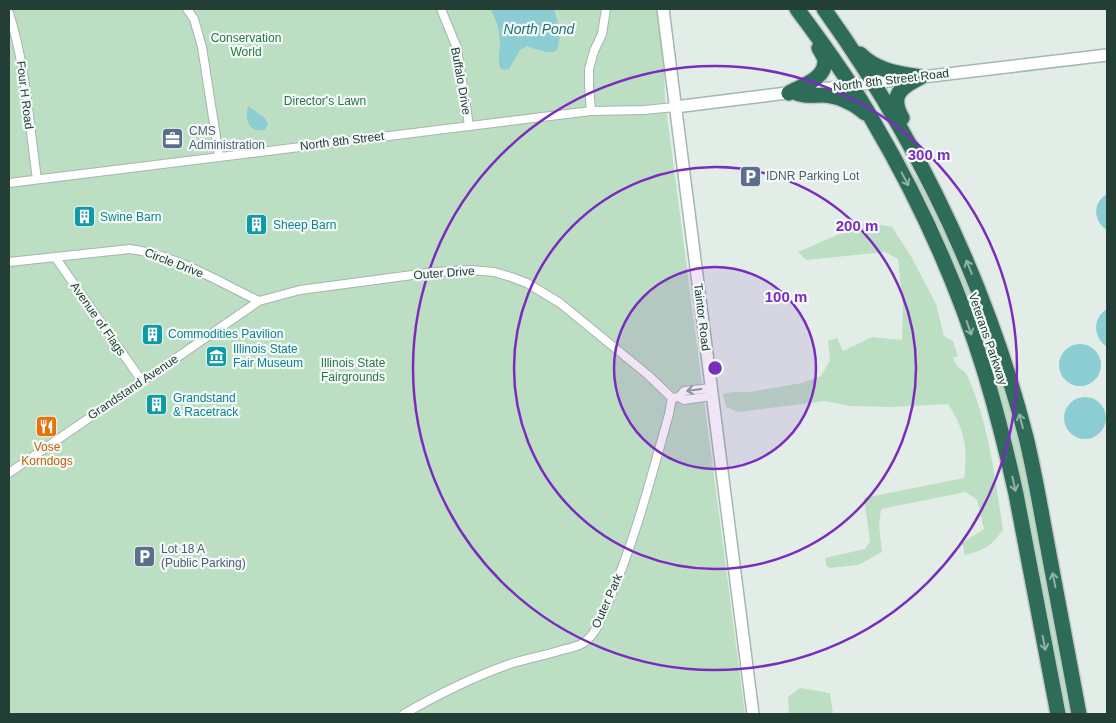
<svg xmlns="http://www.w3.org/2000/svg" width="1116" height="723" font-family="Arial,sans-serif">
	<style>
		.green { fill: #bcdec2 }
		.water { fill: #8bcdd2 }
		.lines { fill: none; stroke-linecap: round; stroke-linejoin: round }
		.street-casing { stroke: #a5b5af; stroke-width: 10 }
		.secondary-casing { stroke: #a1b9af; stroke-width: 14 }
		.highway-casing { stroke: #c1c9c6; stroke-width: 18 }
		.street { stroke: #fff; stroke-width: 8 }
		.secondary { stroke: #fff; stroke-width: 11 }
		.highway { stroke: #2e6b59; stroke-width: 15 }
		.oneway { stroke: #90b2a8 }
		.oneway2 { stroke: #909e9a }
		.ring { fill: none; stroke: #7b2cbf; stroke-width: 2.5 }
		.labels { text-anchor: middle; stroke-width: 4.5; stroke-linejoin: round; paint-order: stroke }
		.park-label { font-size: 12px; fill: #2c7643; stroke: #f3f9f6 }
		.street-label { font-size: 12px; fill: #223e35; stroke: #f3f9f6 }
		.service-label { font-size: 12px; fill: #4e5e75; stroke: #f3f9f6; text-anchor: start }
		.culture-label { font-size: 12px; fill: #0d838f; stroke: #f3f9f6; text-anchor: start }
		.food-label { font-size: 12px; fill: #c56008; stroke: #f3f9f6 }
		.water-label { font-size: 14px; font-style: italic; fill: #1c737b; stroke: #f3f9f6 }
		.centre { fill: #7b2cbf; stroke: #f3f9f6; stroke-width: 2.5 }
		.ring-label { font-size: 15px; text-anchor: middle; font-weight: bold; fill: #7b2cbf; stroke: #f3f9f6; stroke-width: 4.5; stroke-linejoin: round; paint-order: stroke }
	</style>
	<rect width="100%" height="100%" fill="#e3ede8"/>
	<path class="green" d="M 9,9 L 658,9 L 664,72 L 665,100 L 745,714 L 9,714 Z
		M 890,135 L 924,190 L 955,248 L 965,270 L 1008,396 L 1029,479 L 1073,714 L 1063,714 L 1012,451 L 888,136 Z
		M 867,222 L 892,227 L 912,258 L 936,304 L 944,336 L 953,341 L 958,356 L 953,358 C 957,370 963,368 967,375 C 989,424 995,477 1003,530 C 991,546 985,550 965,555 L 962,543 L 984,529 L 977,500 L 966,492 L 881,509 L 879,525 L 882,552 L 858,565 L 829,568 L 826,565 L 825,558 L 865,549 L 870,541 L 864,498 L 964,478 C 968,448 965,430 948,404 L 892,407 L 849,406 L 825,401 L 738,412 L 726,407 L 723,394 L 733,392 L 749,392 L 802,383 L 821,376 L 830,360 L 828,341 L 837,338 L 843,351 L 872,337 L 902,340 L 903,306 L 898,259 L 885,252 L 806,260 L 798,252 Z
		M 800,688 L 830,693 L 833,714 L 789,714 L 788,697 Z"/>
	<path class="water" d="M 496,9 L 554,9 C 558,24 563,36 556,51 C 546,54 537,49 527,46 L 520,50 L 509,69 L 504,70 L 500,68 C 498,61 499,54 500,47 C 500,35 498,21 491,11 Z
		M 248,106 L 265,118 L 268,125 L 265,130 C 248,133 245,120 248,106 Z
		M 1107,194 L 1107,230 C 1093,221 1092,203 1107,194 Z
		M 1107,309 L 1107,347 C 1093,337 1092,318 1107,309 Z
		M1059 365a21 21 0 1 1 42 0a21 21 0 1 1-42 0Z
		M1064 418a21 21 0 1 1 42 0a21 21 0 1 1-42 0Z"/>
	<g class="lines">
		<defs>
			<path id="street" d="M 187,9 L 194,19 L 202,47 L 219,156
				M 441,9 L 457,48 L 469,126
				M 9,13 C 26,66 29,124 37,179
				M 591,111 L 589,86 L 589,69 L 594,51 L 602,34 L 606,9
				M 9,183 L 591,111 L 644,110 L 675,107
				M 55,257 L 142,381
				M 9,262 L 130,249 C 176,255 217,281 259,301
				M 679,397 L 684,391 L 711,388
				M 9,473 L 259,301 L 300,290 L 435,272 L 471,270 L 494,272 L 511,277 L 527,283 L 560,303 L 648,375 L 672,398 L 679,397 L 684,400 L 712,396
				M 404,714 C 437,695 471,678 507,665 C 525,659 543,656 562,650 C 569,648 577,647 583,643 C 596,635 601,618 607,605 C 634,544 651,478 669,414 L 672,398"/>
			<path id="secondary" d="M 663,9 L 753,714
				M 813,90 L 1107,55
				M 675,107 L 795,92"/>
			<path id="highway" d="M 797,9 C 824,45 851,82 873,121 C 920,201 958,285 985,373 C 997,413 1007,453 1016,494 L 1058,714
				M 824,9 C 917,139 986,282 1026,437 C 1034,470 1040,505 1046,538 C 1057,597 1068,656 1079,714
				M 860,54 C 876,71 900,74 921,77
				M 794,92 C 806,97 810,95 822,95 C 837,95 854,103 865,113
				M 789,93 C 804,85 826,79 825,59 L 819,48
				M 902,118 C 889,95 901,87 921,77"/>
		</defs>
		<use href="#street" class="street-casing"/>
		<use href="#secondary" class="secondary-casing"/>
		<use href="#highway" class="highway-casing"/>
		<use href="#street" class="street"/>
		<use href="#secondary" class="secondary"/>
		<use href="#highway" class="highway"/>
	</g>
	<defs><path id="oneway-shaft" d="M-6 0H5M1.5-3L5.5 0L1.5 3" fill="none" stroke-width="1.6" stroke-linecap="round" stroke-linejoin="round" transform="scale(1.25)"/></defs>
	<g class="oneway">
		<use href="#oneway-shaft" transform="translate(905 179) rotate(62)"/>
		<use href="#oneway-shaft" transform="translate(969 267) rotate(-112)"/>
		<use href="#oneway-shaft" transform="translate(969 328) rotate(71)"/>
		<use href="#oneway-shaft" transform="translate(1021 421) rotate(-105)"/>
		<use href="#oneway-shaft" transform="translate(1014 484) rotate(77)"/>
		<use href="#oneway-shaft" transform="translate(1054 580) rotate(-101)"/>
		<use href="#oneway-shaft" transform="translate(1044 643) rotate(79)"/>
	</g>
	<use class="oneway2" href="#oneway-shaft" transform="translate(694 390) rotate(172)"/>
	<circle cx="715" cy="368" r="101" fill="#7b2cbf" fill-opacity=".12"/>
	<g class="ring">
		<circle cx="715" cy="368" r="101"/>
		<circle cx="715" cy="368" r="201"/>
		<circle cx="715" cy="368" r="302"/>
	</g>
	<defs>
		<symbol id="office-square" viewBox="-11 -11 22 22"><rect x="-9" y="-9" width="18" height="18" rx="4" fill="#5c6f8a" stroke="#f3f9f6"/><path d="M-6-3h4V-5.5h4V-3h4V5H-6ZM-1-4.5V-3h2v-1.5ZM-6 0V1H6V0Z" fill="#fff"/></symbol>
		<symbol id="parking-square" viewBox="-11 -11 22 22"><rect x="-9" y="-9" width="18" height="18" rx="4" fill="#5c6f8a" stroke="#f3f9f6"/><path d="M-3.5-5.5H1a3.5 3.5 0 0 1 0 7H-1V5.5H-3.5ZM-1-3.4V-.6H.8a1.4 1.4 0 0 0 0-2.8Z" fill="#fff"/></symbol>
		<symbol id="building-square" viewBox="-11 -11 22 22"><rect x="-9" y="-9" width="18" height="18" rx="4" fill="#0f9aa8" stroke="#f3f9f6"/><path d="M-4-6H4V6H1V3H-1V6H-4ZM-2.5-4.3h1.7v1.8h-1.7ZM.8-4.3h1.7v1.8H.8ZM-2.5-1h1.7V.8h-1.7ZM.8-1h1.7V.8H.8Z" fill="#fff"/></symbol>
		<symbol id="museum-square" viewBox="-11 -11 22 22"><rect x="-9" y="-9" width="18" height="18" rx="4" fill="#0f9aa8" stroke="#f3f9f6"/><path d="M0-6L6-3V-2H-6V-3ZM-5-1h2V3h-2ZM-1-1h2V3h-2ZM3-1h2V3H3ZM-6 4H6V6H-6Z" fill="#fff"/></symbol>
		<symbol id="restaurant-square" viewBox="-11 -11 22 22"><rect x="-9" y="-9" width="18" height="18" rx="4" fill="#e8710a" stroke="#f3f9f6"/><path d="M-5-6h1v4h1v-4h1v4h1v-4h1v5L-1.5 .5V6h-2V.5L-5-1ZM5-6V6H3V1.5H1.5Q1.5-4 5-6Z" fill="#fff"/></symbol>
	</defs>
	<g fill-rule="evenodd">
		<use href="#office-square" x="160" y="126" width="25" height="25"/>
		<use href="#parking-square" x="738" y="164" width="25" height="25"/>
		<use href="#building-square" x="72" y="204" width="25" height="25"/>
		<use href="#building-square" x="244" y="212" width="25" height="25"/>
		<use href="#building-square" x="140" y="322" width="25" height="25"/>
		<use href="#museum-square" x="204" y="344" width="25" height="25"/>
		<use href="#building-square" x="144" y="392" width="25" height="25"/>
		<use href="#restaurant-square" x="34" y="414" width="25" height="25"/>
		<use href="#parking-square" x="132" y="544" width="25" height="25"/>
	</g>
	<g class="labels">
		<g class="park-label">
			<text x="246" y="42">Conservation<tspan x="246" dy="14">World</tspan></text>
			<text x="325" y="105">Director's Lawn</text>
			<text x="353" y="367">Illinois State<tspan x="353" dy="14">Fairgrounds</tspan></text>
		</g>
		<g class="street-label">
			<text transform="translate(891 80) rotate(-7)" y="4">North 8th Street Road</text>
			<text transform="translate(461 81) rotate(80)" y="4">Buffalo Drive</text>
			<text transform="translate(25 95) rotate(83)" y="4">Four H Road</text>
			<text transform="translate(342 141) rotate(-7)" y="4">North 8th Street</text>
			<text transform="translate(174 263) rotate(21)" y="4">Circle Drive</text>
			<text transform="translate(444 273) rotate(-4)" y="4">Outer Drive</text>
			<text transform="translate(702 317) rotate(83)" y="4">Taintor Road</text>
			<text transform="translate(98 319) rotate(55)" y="4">Avenue of Flags</text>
			<text transform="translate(988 339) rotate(71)" y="4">Veterans Parkway</text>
			<text transform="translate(133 387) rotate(-34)" y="4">Grandstand Avenue</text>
			<text transform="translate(607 601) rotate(-66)" y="4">Outer Park</text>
		</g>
		<g class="service-label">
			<text x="189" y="135">CMS<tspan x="189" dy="14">Administration</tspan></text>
			<text x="766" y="180">IDNR Parking Lot</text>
			<text x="161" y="553">Lot 18 A<tspan x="161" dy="14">(Public Parking)</tspan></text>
		</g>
		<g class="culture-label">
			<text x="100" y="221">Swine Barn</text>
			<text x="273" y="229">Sheep Barn</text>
			<text x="168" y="338">Commodities Pavilion</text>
			<text x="233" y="353">Illinois State<tspan x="233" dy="14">Fair Museum</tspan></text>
			<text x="173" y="402">Grandstand<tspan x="173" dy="14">&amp; Racetrack</tspan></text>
		</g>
		<g class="food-label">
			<text x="47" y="451">Vose<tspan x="47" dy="14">Korndogs</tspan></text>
		</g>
		<g class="water-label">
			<text x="539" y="34">North Pond</text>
		</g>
	</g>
	<circle cx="715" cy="368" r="8" class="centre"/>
	<g class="ring-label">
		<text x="929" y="160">300 m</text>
		<text x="857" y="231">200 m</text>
		<text x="786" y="302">100 m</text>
	</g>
	<rect width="1116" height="723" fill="none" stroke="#223e35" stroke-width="20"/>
</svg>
